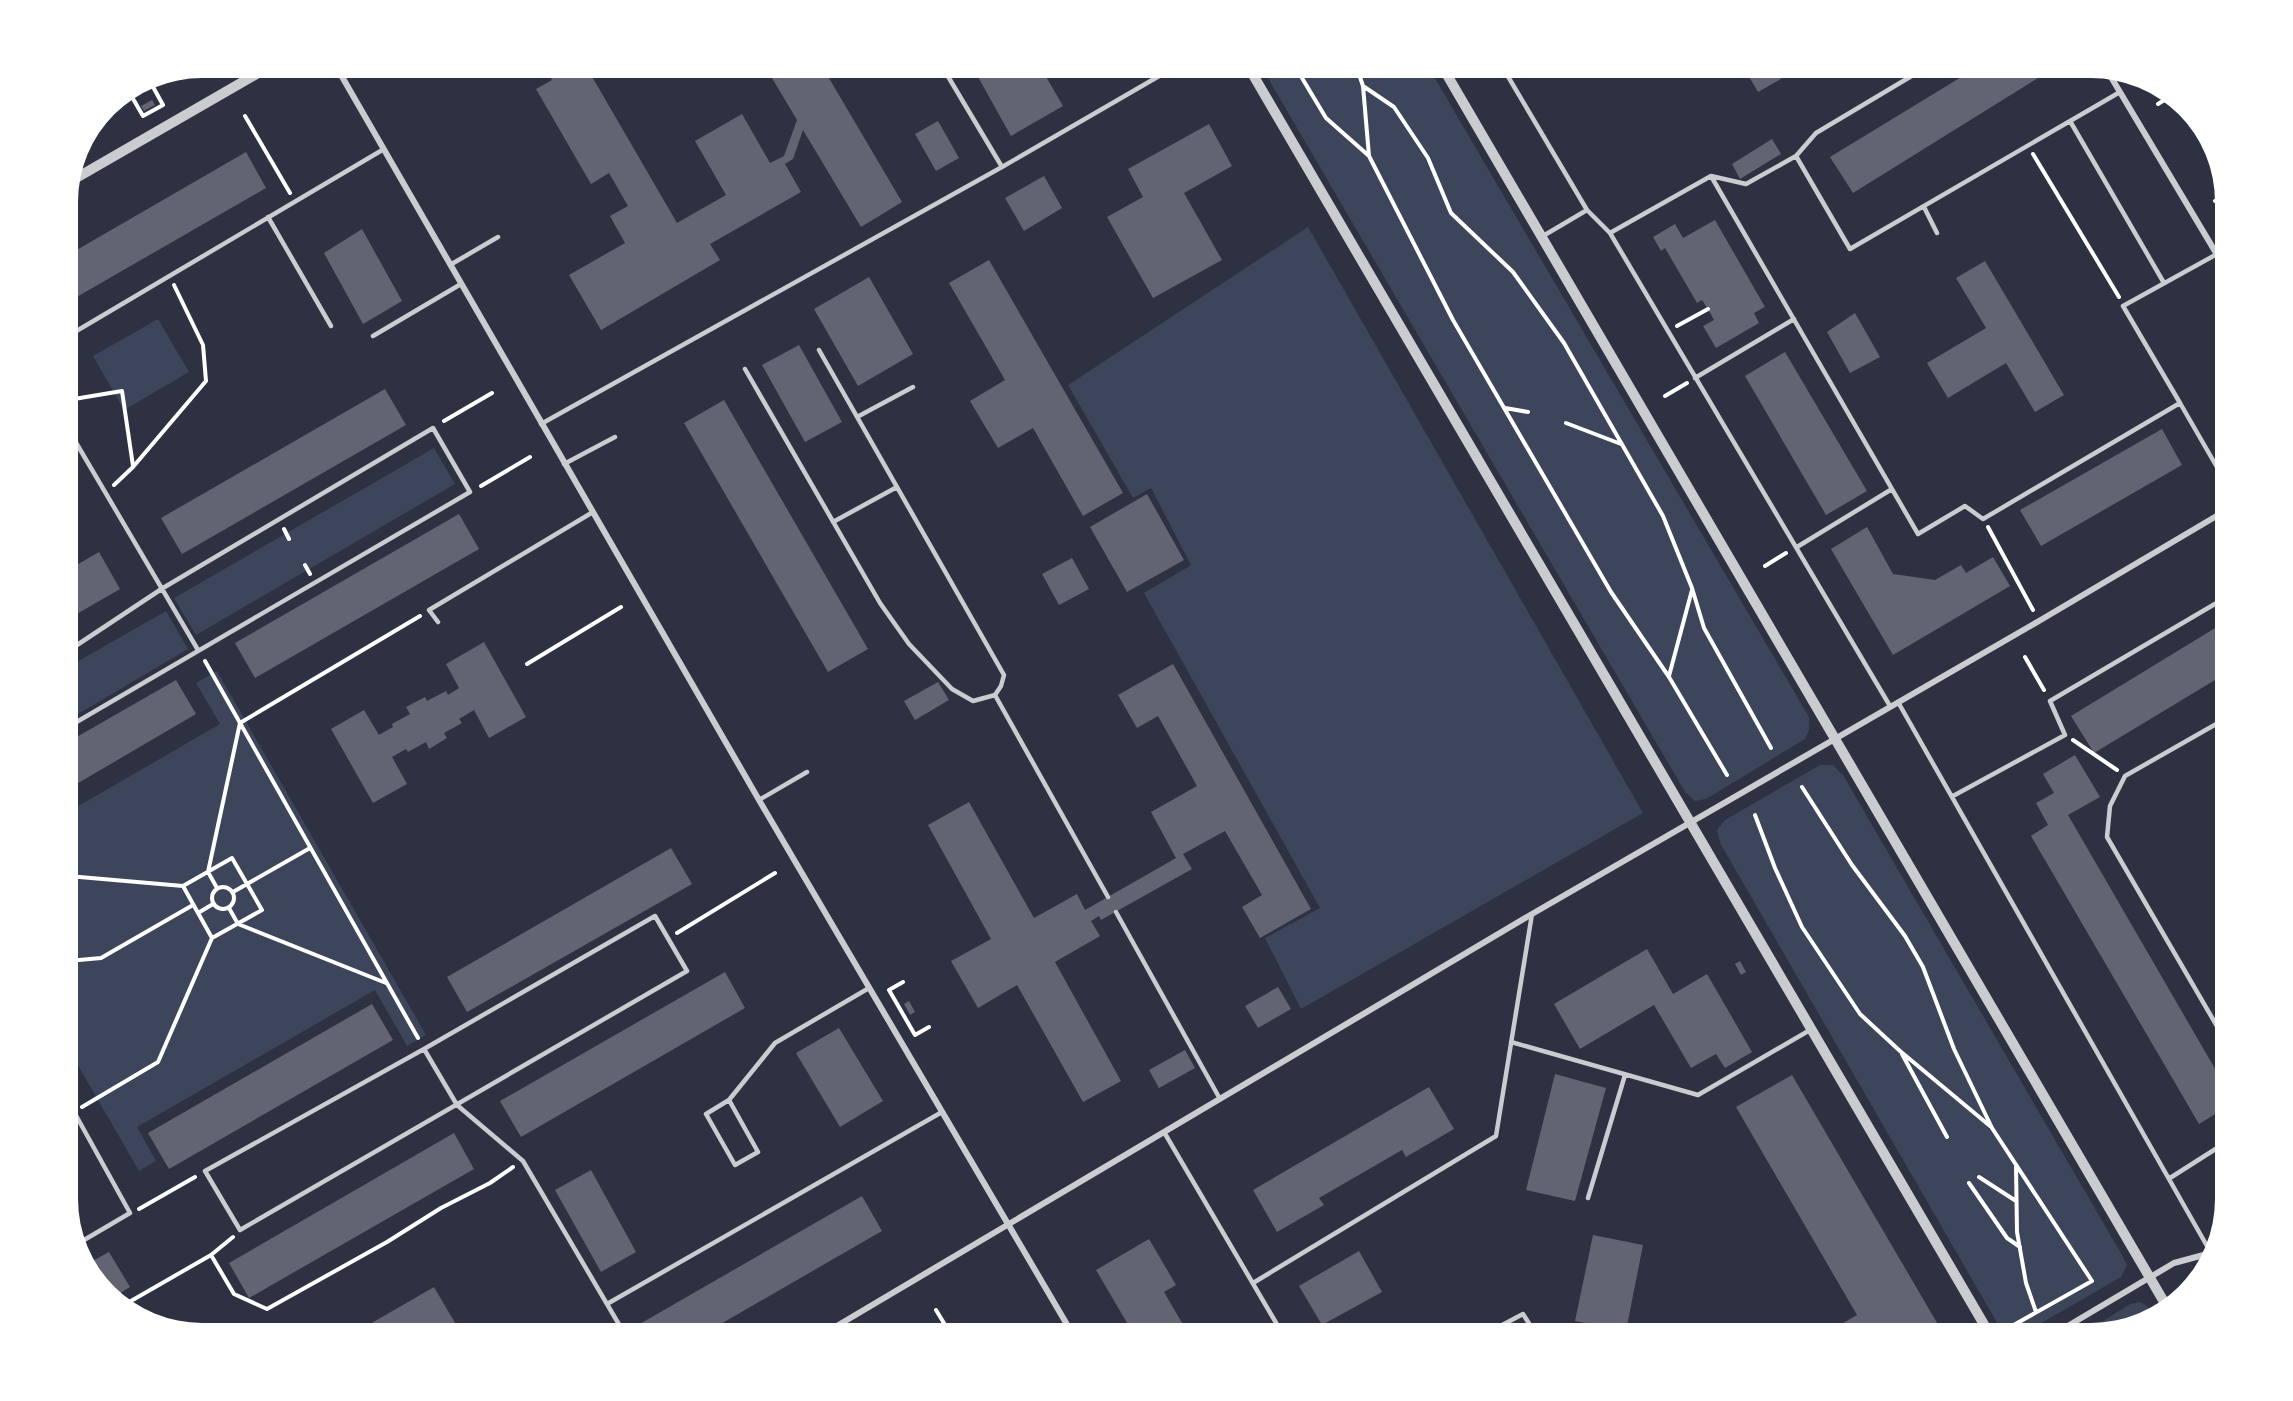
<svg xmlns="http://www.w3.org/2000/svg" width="2293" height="1401" font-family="'Nunito Sans',sans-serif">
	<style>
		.green { fill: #3c4559 }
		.building { fill: #626471 }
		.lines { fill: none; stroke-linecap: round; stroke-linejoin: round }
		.path { stroke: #fff; stroke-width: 4 }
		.service { stroke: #caccd0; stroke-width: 4.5 }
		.minor { stroke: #caccd0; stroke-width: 6 }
		.tertiary { stroke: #caccd0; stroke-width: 10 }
	</style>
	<rect width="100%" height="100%" fill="#2d3142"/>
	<path class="green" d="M 1262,68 L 1429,68 L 1809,717 L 1809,730 L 1805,739 L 1706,799 L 1695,801 L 1685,792 Z
		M 1308,227 L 1643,813 L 1301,1009 L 1265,938 L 1320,908 L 1144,593 L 1191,565 L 1151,488 L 1133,498 L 1068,385 Z
		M 158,319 L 189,372 L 124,410 L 93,356 Z
		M 434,448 L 455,484 L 196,635 L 174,598 Z
		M 166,611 L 188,649 L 68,720 L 68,667 Z
		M 217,671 L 426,1035 L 407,1046 L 375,990 L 137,1127 L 156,1161 L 139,1171 L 68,1048 L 68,812 L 220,724 L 196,683 Z
		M 1820,765 L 1833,765 L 1843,775 L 2122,1255 L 2127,1265 L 2121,1277 L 2024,1333 L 2006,1333 L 1999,1326 L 1720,843 L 1717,830 L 1725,820 Z
		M 2141,1302 L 2153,1310 L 2157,1316 L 2091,1333 L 2084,1333 L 2130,1304 Z"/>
	<path class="building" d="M 545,68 L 587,68 L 677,223 L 726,195 L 695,141 L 742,114 L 770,163 L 784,156 L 797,120 L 766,68 L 823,68 L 902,202 L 861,227 L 803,130 L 793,159 L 785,164 L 801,192 L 710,244 L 720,260 L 601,330 L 569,275 L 625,243 L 610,216 L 628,206 L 609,173 L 591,184 L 536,89 L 552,80 Z
		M 973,68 L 1041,68 L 1063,106 L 1011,136 Z
		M 1744,68 L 1800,68 L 1758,92 Z
		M 1976,68 L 2038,68 L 2043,75 L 1853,193 L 1830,157 Z
		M 152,100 L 155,105 L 144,111 L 141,106 Z
		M 938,121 L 959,158 L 936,171 L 915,134 Z
		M 1209,124 L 1232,166 L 1184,193 L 1222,260 L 1153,298 L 1107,217 L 1143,197 L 1128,169 Z
		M 1772,139 L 1781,154 L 1740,179 L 1732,164 Z
		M 246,152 L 266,188 L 68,302 L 68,255 Z
		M 1044,176 L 1062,208 L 1024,231 L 1005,198 Z
		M 1715,220 L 1765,307 L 1754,313 L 1759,323 L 1716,348 L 1703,326 L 1714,320 L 1708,309 L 1702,300 L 1697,303 L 1665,248 L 1661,251 L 1653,237 L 1675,224 L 1683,238 Z
		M 362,229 L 402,301 L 363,324 L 324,253 Z
		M 989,260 L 1123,493 L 1083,516 L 1033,428 L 998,448 L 970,401 L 1005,380 L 949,283 Z
		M 1985,261 L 2064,395 L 2035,412 L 2006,363 L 1948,398 L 1927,363 L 1986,328 L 1956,278 Z
		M 869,277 L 913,354 L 858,386 L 814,309 Z
		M 1855,313 L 1880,357 L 1850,373 L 1827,332 Z
		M 799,345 L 842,422 L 805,442 L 762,365 Z
		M 1785,352 L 1867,491 L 1826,515 L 1745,376 Z
		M 385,389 L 406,425 L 182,554 L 161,518 Z
		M 724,400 L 868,649 L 828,672 L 684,423 Z
		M 2162,429 L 2182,465 L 2041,546 L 2020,510 Z
		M 1147,494 L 1184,560 L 1127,592 L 1090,527 Z
		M 459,514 L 479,549 L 255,678 L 235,643 Z
		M 1867,527 L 1893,574 L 1935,580 L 1961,565 L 1966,573 L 1993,557 L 2010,586 L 1893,655 L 1831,549 Z
		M 99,552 L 120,589 L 68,619 L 68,570 Z
		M 1072,558 L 1089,589 L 1059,605 L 1042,574 Z
		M 2225,622 L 2225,674 L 2094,753 L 2071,716 Z
		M 484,642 L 526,717 L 489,738 L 474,710 L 459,719 L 462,723 L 444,733 L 447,738 L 429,749 L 426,742 L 408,752 L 406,749 L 392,757 L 407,784 L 373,803 L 331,729 L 364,710 L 379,735 L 393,727 L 392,724 L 410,714 L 406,707 L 425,697 L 427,701 L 446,691 L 448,695 L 459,688 L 446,664 Z
		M 1173,664 L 1311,909 L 1260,938 L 1242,907 L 1262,895 L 1225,831 L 1183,854 L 1192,869 L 1101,920 L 1099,916 L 1091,921 L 1100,936 L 1055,962 L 1121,1081 L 1083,1102 L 1017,985 L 978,1008 L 951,961 L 991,939 L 928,825 L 969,802 L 1034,918 L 1077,894 L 1085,910 L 1176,858 L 1151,812 L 1197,786 L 1158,716 L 1137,728 L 1118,695 Z
		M 176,680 L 196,714 L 68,789 L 68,742 Z
		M 938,682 L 949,700 L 915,720 L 904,701 Z
		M 2075,755 L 2100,797 L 2068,815 L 2225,1086 L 2225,1108 L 2199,1124 L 2031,836 L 2048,825 L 2036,803 L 2054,793 L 2043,774 Z
		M 671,848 L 692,884 L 467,1012 L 447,977 Z
		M 1647,949 L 1673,994 L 1707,974 L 1752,1052 L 1725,1068 L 1716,1054 L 1691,1068 L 1654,1005 L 1580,1049 L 1554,1004 Z
		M 1740,961 L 1746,972 L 1741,975 L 1735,964 Z
		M 725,972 L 745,1008 L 521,1137 L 500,1101 Z
		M 1278,987 L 1291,1009 L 1258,1028 L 1245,1006 Z
		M 909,1001 L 915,1012 L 910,1015 L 904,1004 Z
		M 372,1004 L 393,1040 L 169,1169 L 148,1133 Z
		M 839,1028 L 883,1101 L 840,1127 L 796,1053 Z
		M 1185,1050 L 1195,1068 L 1159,1088 L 1149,1070 Z
		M 1555,1074 L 1606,1088 L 1575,1201 L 1526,1190 Z
		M 1792,1075 L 1943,1333 L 1826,1333 L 1857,1315 L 1736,1107 Z
		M 1429,1087 L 1454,1129 L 1406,1157 L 1402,1150 L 1319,1198 L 1324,1205 L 1277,1232 L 1253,1190 Z
		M 454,1133 L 474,1169 L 249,1298 L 229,1263 Z
		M 591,1170 L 636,1252 L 601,1272 L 555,1190 Z
		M 862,1196 L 882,1231 L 705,1333 L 643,1333 L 638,1325 Z
		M 1593,1235 L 1643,1245 L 1626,1331 L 1575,1321 Z
		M 1149,1239 L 1176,1285 L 1164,1292 L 1188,1333 L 1133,1333 L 1096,1270 Z
		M 1359,1251 L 1382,1292 L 1322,1325 L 1299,1286 Z
		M 109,1252 L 130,1287 L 115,1296 L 85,1265 Z
		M 434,1287 L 461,1333 L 375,1333 L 370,1324 Z"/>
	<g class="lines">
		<path class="path" d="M 1296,68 L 1326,118 L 1369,156 L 1453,320 L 1611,592 L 1669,677 L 1727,775
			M 1357,68 L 1363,86 L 1394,107 L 1428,158 L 1451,213 L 1513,272 L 1564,343 L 1663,516 L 1692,588 L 1704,628 L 1771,748
			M 153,77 L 162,79
			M 1363,86 L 1369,156
			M 132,97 L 143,116 L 163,105 L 152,85
			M 2158,104 L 2169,97
			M 245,116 L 290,193
			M 2033,154 L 2119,297
			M 2215,201 L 2225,195
			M 1677,326 L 1708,309
			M 1665,396 L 1687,383
			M 68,400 L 122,391 L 133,466
			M 1505,408 L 1528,412
			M 444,421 L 492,393
			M 1566,423 L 1621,444
			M 114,485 L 133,467 L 206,381 L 203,345 L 174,285
			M 481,486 L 530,457
			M 1988,527 L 2033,610
			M 284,529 L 289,539
			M 305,565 L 310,574
			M 1765,566 L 1786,553
			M 2025,657 L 2044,690
			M 205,661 L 418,1038
			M 527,664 L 621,607
			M 1669,676 L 1692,590
			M 2073,740 L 2117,770
			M 1802,787 L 1852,865 L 1905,936 L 1923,967 L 1954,1049 L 1992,1128 L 2092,1281 L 2003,1331
			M 1755,815 L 1775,868 L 1802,927 L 1860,1014 L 1900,1051 L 1990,1126
			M 68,876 L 183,886
			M212 898a11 11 0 1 1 22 0a11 11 0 1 1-22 0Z
			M 217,888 L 208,872 L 240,723 L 420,616
			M 233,892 L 310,848
			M 229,908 L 238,924 L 386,983
			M 198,913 L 213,904
			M 677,933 L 775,873
			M 68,961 L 101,958 L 193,905
			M 903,982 L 889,990 L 915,1035 L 929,1027
			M 1902,1054 L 1947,1137
			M 82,1107 L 158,1062 L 212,938 L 262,910 L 232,858 L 183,886 L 212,938
			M 2016,1166 L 2017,1232 L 2026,1283 L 2036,1312
			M 1979,1177 L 2016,1201
			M 1969,1183 L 2007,1238 L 2020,1247
			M 139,1209 L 195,1177
			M 211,1255 L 234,1294 L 267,1309 L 387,1242 L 441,1208 L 490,1183 L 513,1167
			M 124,1305 L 211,1255 L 233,1237
			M 936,1310 L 950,1333"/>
		<path class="service" d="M 1503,68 L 1587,210 L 1610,233 L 1890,706
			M 1925,68 L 1816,133 L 1796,156 L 1850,249 L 2120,92
			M 2070,121 L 2164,283
			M 1002,167 L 1173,68
			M 1711,176 L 1918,534 L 1965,506 L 1983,519 L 2180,403 L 2123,306 L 2217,254
			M 1924,207 L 1937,233
			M 268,217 L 331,326
			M 1610,233 L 1711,176 L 1746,184 L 1796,156
			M 1543,236 L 1587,210
			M 450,265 L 498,237
			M 68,336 L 384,149
			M 373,336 L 461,284
			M 745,369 L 880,603 L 909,644 L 952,689 L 973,701 L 995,695 L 1001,686 L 1004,675 L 819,350
			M 1695,378 L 1794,319
			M 2180,403 L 2225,481
			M 857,417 L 913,387
			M 541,424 L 1002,167 L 943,68
			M 68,429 L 198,650
			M 564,464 L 615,437
			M 833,522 L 897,487
			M 1797,547 L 1892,489
			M 438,622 L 429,610 L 593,512
			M 68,651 L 163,588 L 433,428 L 470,492 L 68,727
			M 995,695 L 1108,897
			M 1898,702 L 2211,1253
			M 2225,719 L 2125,776 L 2110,806 L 2107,837 L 2225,1040
			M 1953,796 L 2065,735 L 2050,701 L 2225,598
			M 759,800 L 807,772
			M 1116,912 L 1220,1099
			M 1511,1042 L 1698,1095 L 1810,1030
			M 424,1049 L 655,916 L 687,971 L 240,1230 L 205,1171 L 424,1049 L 457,1105 L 523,1161 L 624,1333
			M 729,1100 L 758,1152 L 735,1165 L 706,1114 L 729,1100 L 775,1043 L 869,988
			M 68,1101 L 130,1213 L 79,1243
			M 1164,1132 L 1282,1333
			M 2170,1178 L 2225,1143
			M 1588,1198 L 1625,1075
			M 1253,1283 L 1496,1136 L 1532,914
			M 607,1304 L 942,1112
			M 1487,1333 L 1523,1314 L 1535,1333"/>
		<path class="minor" d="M 337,68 L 759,800 L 1072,1333
			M 2108,72 L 2225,268
			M 825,1333 L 1532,914 L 2039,621 L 2225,511
			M 2056,1333 L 2174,1263 L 2211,1253"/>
		<path class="tertiary" d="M 1249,68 L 1989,1333
			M 1443,68 L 2167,1307
			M 71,181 L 267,68"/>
	</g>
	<path d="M0 0H2293V1401H0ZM202 78H2091A124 124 0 0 1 2215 202V1199A124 124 0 0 1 2091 1323H202A124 124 0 0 1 78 1199V202A124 124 0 0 1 202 78Z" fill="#fff" fill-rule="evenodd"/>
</svg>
